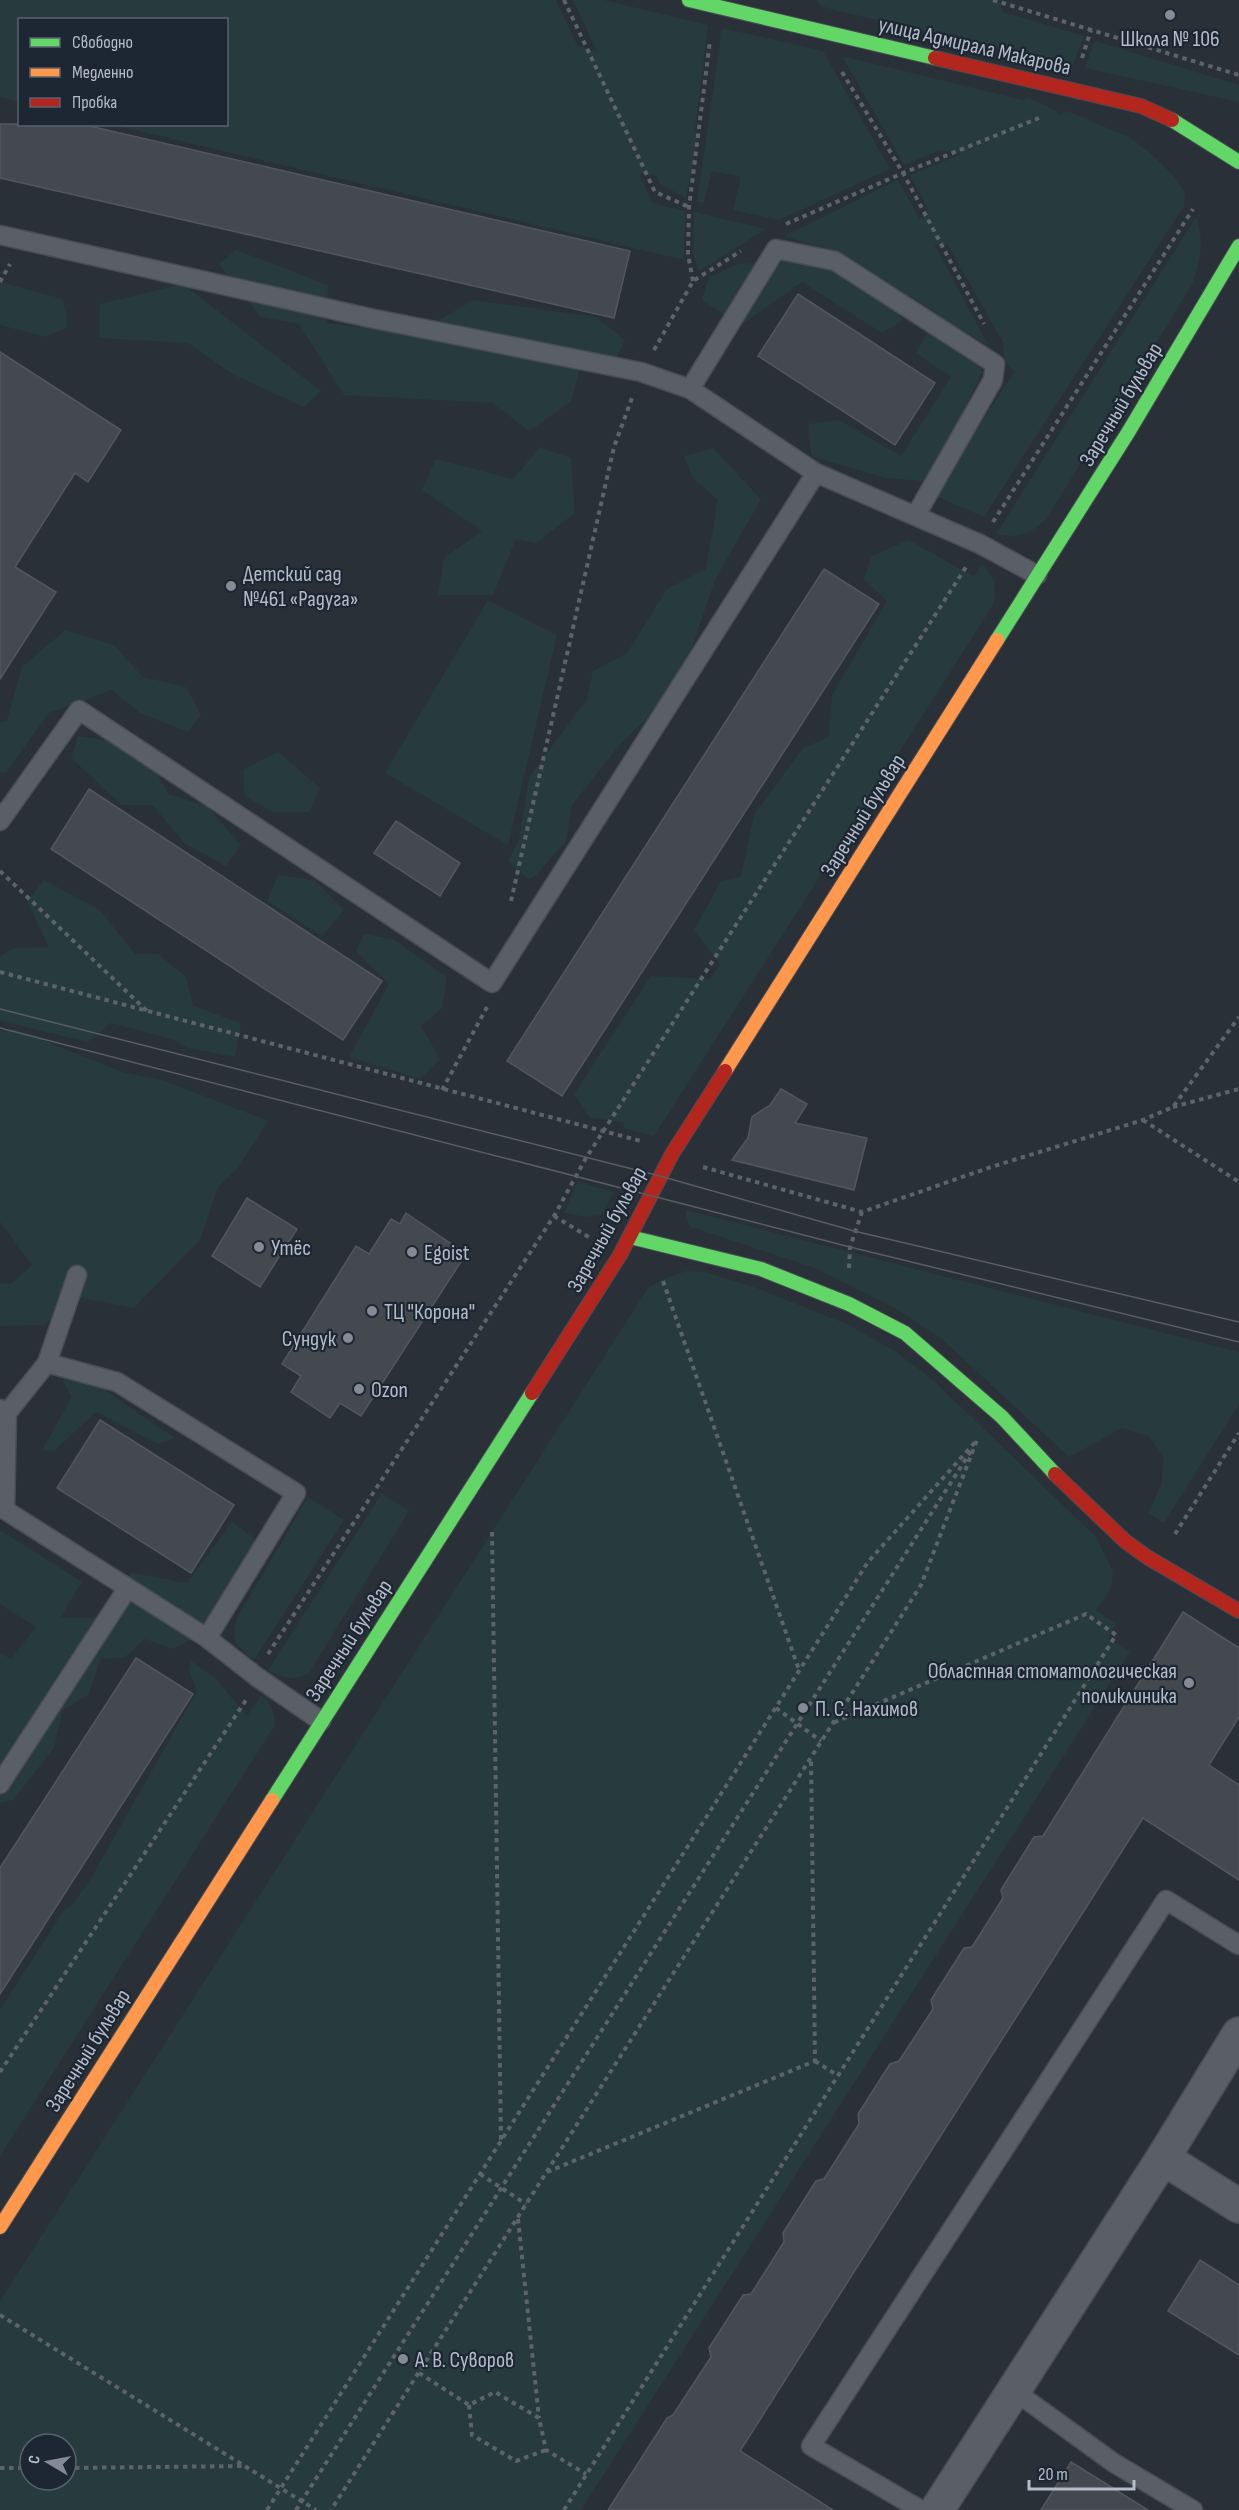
<svg xmlns="http://www.w3.org/2000/svg" width="1239" height="2510" font-family="'Sofia Sans Condensed',sans-serif">
	<style>
		.green { fill: #273a3e; fill-rule: evenodd }
		.building { fill: #444950; stroke: #52575f; stroke-width: 1.5 }
		.lines { fill: none; stroke-linecap: round; stroke-linejoin: round }
		.lane-casing { stroke: #484c53; stroke-width: 21 }
		.street-casing { stroke: #484c53; stroke-width: 36 }
		.fast-casing { stroke: #484c53; stroke-width: 16 }
		.slow-casing { stroke: #484c53; stroke-width: 16 }
		.jam-casing { stroke: #484c53; stroke-width: 16 }
		.path { stroke: #5d636a; stroke-width: 4; stroke-dasharray: 4.5 4.5; stroke-linecap: butt }
		.lane { stroke: #5a5e66; stroke-width: 18 }
		.street { stroke: #5a5e66; stroke-width: 33 }
		.fast { stroke: #63d668; stroke-width: 14 }
		.slow { stroke: #ff974d; stroke-width: 14 }
		.jam { stroke: #b3261e; stroke-width: 14 }
		.tram { stroke: #595d64; stroke-width: 1.5 }
		.poi-dot { fill: #848b96; stroke: #1d2633; stroke-width: 2 }
		.labels { text-anchor: middle; stroke-width: 4.5; stroke-linejoin: round; paint-order: stroke }
		.poi-label { font-size: 22px; fill: #b4bcc9; stroke: #1d2633; text-anchor: start }
		.street-label { font-size: 22px; fill: #b4bcc9; stroke: #1d2633 }
	</style>
	<rect width="100%" height="100%" fill="#2a3038"/>
	<path class="green" d="M 0,0 L 556,0 L 577,45 L 597,52 L 573,0 L 604,0 L 708,25 L 695,130 L 698,136 L 686,198 L 660,184 L 655,174 L 639,174 L 653,203 L 685,211 L 684,260 L 114,125 L 226,124 L 226,20 L 20,20 L 19,102 L 0,97 Z
		M 816,0 L 999,0 L 1003,12 L 1084,36 L 1073,65 L 834,10 L 821,6 Z
		M 722,28 L 823,51 L 890,169 L 779,220 L 733,210 L 741,177 L 712,171 L 704,202 L 697,202 Z
		M 1095,41 L 1239,85 L 1239,102 L 1085,68 Z
		M 842,56 L 1023,100 L 1027,98 L 1049,106 L 1048,107 L 1058,112 L 1058,115 L 1067,111 L 1129,137 L 1149,152 L 1173,175 L 1185,192 L 1184,206 L 984,517 L 938,497 L 942,489 L 921,481 L 886,478 L 811,456 L 808,424 L 839,420 L 901,456 L 951,377 L 916,353 L 938,314 L 848,257 L 784,236 L 898,180 L 920,219 L 929,210 L 910,175 L 962,154 L 940,150 L 904,165 ZM 934,244 L 948,245 L 1004,344 C 1002,358 1005,363 1015,371 L 967,444 L 950,440 L 982,372 L 972,336 L 989,346 Z
		M 694,212 L 766,229 L 699,271 L 693,254 Z
		M 1196,217 C 1205,241 1200,261 1192,285 L 1046,519 C 1030,534 1018,539 996,534 Z
		M 236,250 L 328,285 L 326,323 L 416,334 L 473,300 L 596,317 L 625,340 L 611,368 L 580,368 L 571,402 L 529,431 L 492,403 L 344,395 L 299,324 L 261,317 L 219,264 Z
		M 799,256 L 884,288 L 902,321 L 882,333 L 802,282 L 741,325 L 702,300 L 709,277 L 739,264 L 773,262 Z
		M 0,282 L 63,299 L 68,327 L 46,337 L 0,325 Z
		M 183,284 L 321,391 L 304,407 L 234,375 L 188,343 L 99,338 L 100,304 Z
		M 540,447 L 571,458 L 575,513 L 536,543 L 516,539 L 493,595 L 438,595 L 444,558 L 482,531 L 422,490 L 436,459 L 513,479 Z
		M 713,448 L 761,499 L 715,580 L 678,689 L 622,742 L 572,805 L 566,841 L 536,875 L 529,880 L 508,861 L 519,840 L 529,777 L 587,699 L 593,671 L 627,653 L 667,589 L 706,569 L 718,500 L 693,478 L 684,456 Z
		M 909,540 L 974,577 L 982,564 L 995,582 L 993,605 L 833,856 L 830,867 L 824,870 L 654,1136 L 623,1128 L 625,1123 L 589,1117 L 574,1094 L 651,976 L 710,979 L 720,964 L 694,930 L 721,881 L 741,877 L 754,815 L 803,748 L 829,737 L 832,695 L 887,601 L 864,579 L 871,556 Z
		M 488,600 L 557,635 L 508,845 L 385,773 Z
		M 65,630 L 114,645 L 143,677 L 186,687 L 201,715 L 188,732 L 140,713 L 112,690 L 49,713 L 6,772 L 0,772 L 0,723 L 7,720 L 22,667 Z
		M 78,736 L 143,745 L 168,794 L 207,806 L 241,845 L 226,866 L 185,844 L 153,805 L 122,805 L 71,758 Z
		M 278,752 L 320,788 L 309,812 L 273,812 L 245,796 L 243,770 Z
		M 278,875 L 314,880 L 344,910 L 322,936 L 267,901 Z
		M 44,880 L 100,910 L 135,954 L 158,954 L 186,977 L 193,1005 L 241,1024 L 235,1057 L 188,1048 L 171,1039 L 111,1023 L 88,1042 L 0,1021 L 0,956 L 14,948 L 49,947 L 27,901 Z
		M 364,934 L 393,939 L 447,977 L 442,1008 L 421,1026 L 440,1059 L 420,1079 L 349,1057 L 389,984 L 356,951 Z
		M 15,1029 L 122,1072 L 163,1080 L 268,1121 L 237,1169 L 218,1187 L 200,1240 L 134,1308 L 76,1297 L 44,1325 L 0,1326 L 0,1283 L 11,1284 L 32,1265 L 0,1222 L 0,1031 Z
		M 577,1182 L 614,1192 L 601,1215 L 586,1217 L 564,1213 Z
		M 686,1210 L 1239,1352 L 1239,1404 L 1164,1523 L 1148,1513 L 1161,1485 L 1164,1457 L 1148,1436 L 1122,1428 L 1069,1457 L 943,1340 L 895,1308 L 817,1269 L 691,1227 L 686,1218 Z
		M 686,1271 L 705,1272 L 754,1287 L 847,1324 L 895,1351 L 933,1380 L 1096,1537 L 1113,1571 L 1111,1588 L 1096,1610 L 1116,1624 L 1108,1638 L 1130,1652 L 581,2510 L 0,2510 L 0,2301 L 648,1288 L 662,1280 ZM 30,2444 L 66,2444 L 66,2480 L 30,2480 Z
		M 62,1379 L 96,1384 L 175,1438 L 158,1444 L 96,1412 L 54,1451 L 42,1450 L 72,1397 Z
		M 382,1493 L 409,1511 L 309,1673 C 293,1682 283,1678 268,1670 Z
		M 308,1497 L 344,1520 L 254,1660 C 236,1645 229,1640 238,1616 Z
		M 232,1522 L 255,1539 L 249,1568 L 196,1637 L 172,1649 L 145,1639 L 124,1658 L 101,1659 L 88,1695 L 63,1710 L 54,1748 L 13,1800 L 0,1803 L 0,1653 L 11,1659 L 36,1627 L 0,1604 L 0,1530 L 82,1582 L 60,1618 L 97,1618 L 131,1573 L 187,1583 Z
		M 191,1661 L 214,1677 L 247,1716 L 261,1695 C 272,1704 274,1712 275,1725 L 0,2156 L 0,2010 L 62,1913 L 74,1903 L 90,1880 L 197,1691 L 189,1671 Z"/>
	<path class="building" d="M 0,124 L 81,124 L 630,251 L 614,318 L 0,178 Z
		M 798,294 L 935,383 L 895,445 L 758,356 Z
		M 0,352 L 121,430 L 88,482 L 75,473 L 15,567 L 56,592 L 0,679 Z
		M 824,569 L 879,604 L 562,1096 L 507,1061 Z
		M 89,789 L 382,981 L 343,1040 L 51,849 Z
		M 396,821 L 460,863 L 440,896 L 374,853 Z
		M 781,1089 L 807,1104 L 795,1123 L 867,1138 L 854,1190 L 732,1160 L 748,1138 L 752,1117 L 770,1105 Z
		M 247,1198 L 297,1229 L 260,1287 L 212,1256 Z
		M 406,1213 L 466,1254 L 361,1416 L 340,1403 L 330,1418 L 291,1392 L 301,1376 L 282,1364 L 356,1246 L 369,1254 L 391,1219 L 400,1224 Z
		M 100,1420 L 234,1505 L 191,1573 L 57,1488 Z
		M 1183,1612 L 1239,1648 L 1239,1717 L 1209,1765 L 1239,1785 L 1239,1880 L 1143,1818 L 740,2451 L 833,2510 L 608,2510 L 667,2418 L 673,2415 L 711,2357 L 709,2348 L 743,2295 L 751,2294 L 784,2242 L 783,2233 L 816,2181 L 824,2179 L 859,2124 L 858,2114 L 890,2064 L 899,2061 L 933,2009 L 931,2000 L 964,1948 L 972,1947 L 1003,1898 L 1001,1890 L 1034,1837 L 1043,1836 Z
		M 136,1658 L 193,1694 L 0,1994 L 0,1868 Z
		M 1200,2260 L 1239,2285 L 1239,2355 L 1168,2311 Z
		M 1071,2462 L 1148,2510 L 1041,2510 Z"/>
	<g class="lines">
		<defs>
			<path id="lane" d="M 0,235 L 370,318 L 641,372 L 690,389 L 816,473 L 980,544 L 1037,575
				M 690,389 L 776,249 L 835,261 L 995,364 L 993,380 L 916,515
				M 0,821 L 79,710 L 492,983 L 816,473
				M 47,1363 L 77,1275
				M 0,1409 L 7,1413 L 5,1510 L 207,1638 L 257,1677 L 321,1721
				M 7,1413 L 47,1363 L 117,1382 L 296,1493 L 207,1638
				M 0,1784 L 127,1589
				M 1013,2390 L 1114,2463 L 1193,2510
				M 921,2510 L 811,2446 L 1166,1900 L 1239,1945"/>
			<path id="street" d="M 1163,2158 L 1239,2206
				M 937,2510 L 1163,2158 L 1239,2034"/>
			<path id="fast" d="M 689,0 L 935,58
				M 1172,120 L 1239,162
				M 997,640 L 1129,431 L 1239,246
				M 630,1237 L 761,1269 L 849,1304 L 905,1333 L 1002,1417 L 1055,1474
				M 272,1800 L 532,1393"/>
			<path id="slow" d="M 725,1071 L 997,640
				M 0,2227 L 272,1800"/>
			<path id="jam" d="M 935,58 L 1141,106 L 1172,120
				M 532,1393 L 620,1255 L 672,1154 L 725,1071
				M 1055,1474 L 1125,1541 L 1147,1557 L 1239,1611"/>
		</defs>
		<use href="#lane" class="lane-casing"/>
		<use href="#street" class="street-casing"/>
		<use href="#fast" class="fast-casing"/>
		<use href="#slow" class="slow-casing"/>
		<use href="#jam" class="jam-casing"/>
		<path class="path" d="M 564,0 L 655,192 L 689,207
			M 993,0 L 1239,75
			M 1082,58 L 1091,30
			M 842,72 L 903,173 L 984,324
			M 786,224 L 903,173 L 1039,118
			M 693,281 L 688,255 L 689,207 L 710,41
			M 0,282 L 10,264
			M 654,350 L 693,281 L 741,251
			M 993,522 L 1193,209
			M 0,871 L 147,1011
			M 511,901 L 614,447 L 632,398
			M 0,972 L 641,1141
			M 442,1090 L 487,1007
			M 1173,1107 L 1239,1089
			M 1143,1120 L 1239,1182
			M 703,1167 L 862,1212 L 988,1168 L 1143,1120 L 1173,1107 L 1239,1017
			M 554,1216 L 592,1239
			M 849,1268 L 850,1247 L 862,1212
			M 663,1281 L 799,1670
			M 492,1532 L 501,2140
			M 1175,1534 L 1239,1433
			M 268,1654 L 554,1216 L 586,1158 L 966,567
			M 776,1708 L 821,1741
			M 815,2061 L 837,2075
			M 0,2072 L 246,1700
			M 547,2172 L 815,2061 L 811,1758
			M 480,2174 L 526,2204
			M 518,2219 L 539,2418
			M 0,2315 L 316,2510
			M 419,2373 L 469,2405 L 495,2392 L 539,2418 L 546,2450 L 586,2474
			M 469,2405 L 472,2435 L 516,2461 L 546,2450
			M 0,2468 L 30,2468
			M 66,2468 L 245,2466
			M 267,2510 L 868,1562 L 977,1440 L 921,1585 L 331,2510
			M 296,2510 L 971,1451
			M 564,2510 L 1116,1635 L 1086,1614 L 833,1723"/>
		<use href="#lane" class="lane"/>
		<use href="#street" class="street"/>
		<use href="#fast" class="fast"/>
		<use href="#slow" class="slow"/>
		<use href="#jam" class="jam"/>
		<path class="tram" d="M 0,1009 L 660,1176 L 854,1231 L 1239,1322
			M 0,1028 L 850,1247 L 1239,1342"/>
	</g>
	<g class="poi-dot">
		<circle cx="1170" cy="15" r="6"/>
		<circle cx="231" cy="586" r="6"/>
		<circle cx="259" cy="1247" r="6"/>
		<circle cx="412" cy="1252" r="6"/>
		<circle cx="372" cy="1311" r="6"/>
		<circle cx="348" cy="1338" r="6"/>
		<circle cx="359" cy="1389" r="6"/>
		<circle cx="1189" cy="1683" r="6"/>
		<circle cx="803" cy="1708" r="6"/>
		<circle cx="403" cy="2359" r="6"/>
	</g>
	<g class="labels">
		<g class="poi-label">
			<text x="1170" y="46" text-anchor="middle">Школа № 106</text>
			<text x="243" y="581">Детский сад<tspan x="243" dy="25">№461 «Радуга»</tspan></text>
			<text x="271" y="1255">Утёс</text>
			<text x="424" y="1260">Egoist</text>
			<text x="384" y="1319">ТЦ "Корона"</text>
			<text x="336" y="1346" text-anchor="end">Сундук</text>
			<text x="371" y="1397">Ozon</text>
			<text x="1177" y="1678" text-anchor="end">Областная стоматологическая<tspan x="1177" dy="25">поликлиника</tspan></text>
			<text x="815" y="1716">П. С. Нахимов</text>
			<text x="415" y="2367">А. В. Суворов</text>
		</g>
		<g class="street-label">
			<text transform="translate(975 45) rotate(13)" y="8">улица Адмирала Макарова</text>
			<text transform="translate(1120 404) rotate(-59)" y="8">Заречный бульвар</text>
			<text transform="translate(862 815) rotate(-58)" y="8">Заречный бульвар</text>
			<text transform="translate(606 1229) rotate(-61)" y="8">Заречный бульвар</text>
			<text transform="translate(348 1640) rotate(-57)" y="8">Заречный бульвар</text>
			<text transform="translate(87 2050) rotate(-58)" y="8">Заречный бульвар</text>
		</g>
	</g>
	<rect x="18" y="18" width="210" height="108" fill="#1d2633" stroke="#59626f" stroke-width="1.5"/>
	<rect x="30" y="38" width="30" height="9" fill="#63d668" stroke="#59626f" stroke-width="1.5"/>
	<text x="72" y="48" font-size="18" fill="#b4bcc9">Свободно</text>
	<rect x="30" y="68" width="30" height="9" fill="#ff974d" stroke="#59626f" stroke-width="1.5"/>
	<text x="72" y="78" font-size="18" fill="#b4bcc9">Медленно</text>
	<rect x="30" y="98" width="30" height="9" fill="#b3261e" stroke="#59626f" stroke-width="1.5"/>
	<text x="72" y="108" font-size="18" fill="#b4bcc9">Пробка</text>
	<g transform="translate(48 2462) rotate(280)"><circle r="28" fill="#1d2633" stroke="#59626f" stroke-width="1.5"/>
	<path d="M0-4.5L10 22L0 15L-10 22Z" fill="#848b96"/>
	<text y="-9" font-size="16" font-weight="bold" text-anchor="middle" fill="#b4bcc9">С</text>
	</g>
	<path d="M1029 2480v9h105v-9" fill="none" stroke="#b4bcc9" stroke-width="3"/>
	<text x="1038" y="2480" font-size="18" fill="#b4bcc9" stroke="#1d2633" stroke-width="4.5" paint-order="stroke">20 m</text>
</svg>
